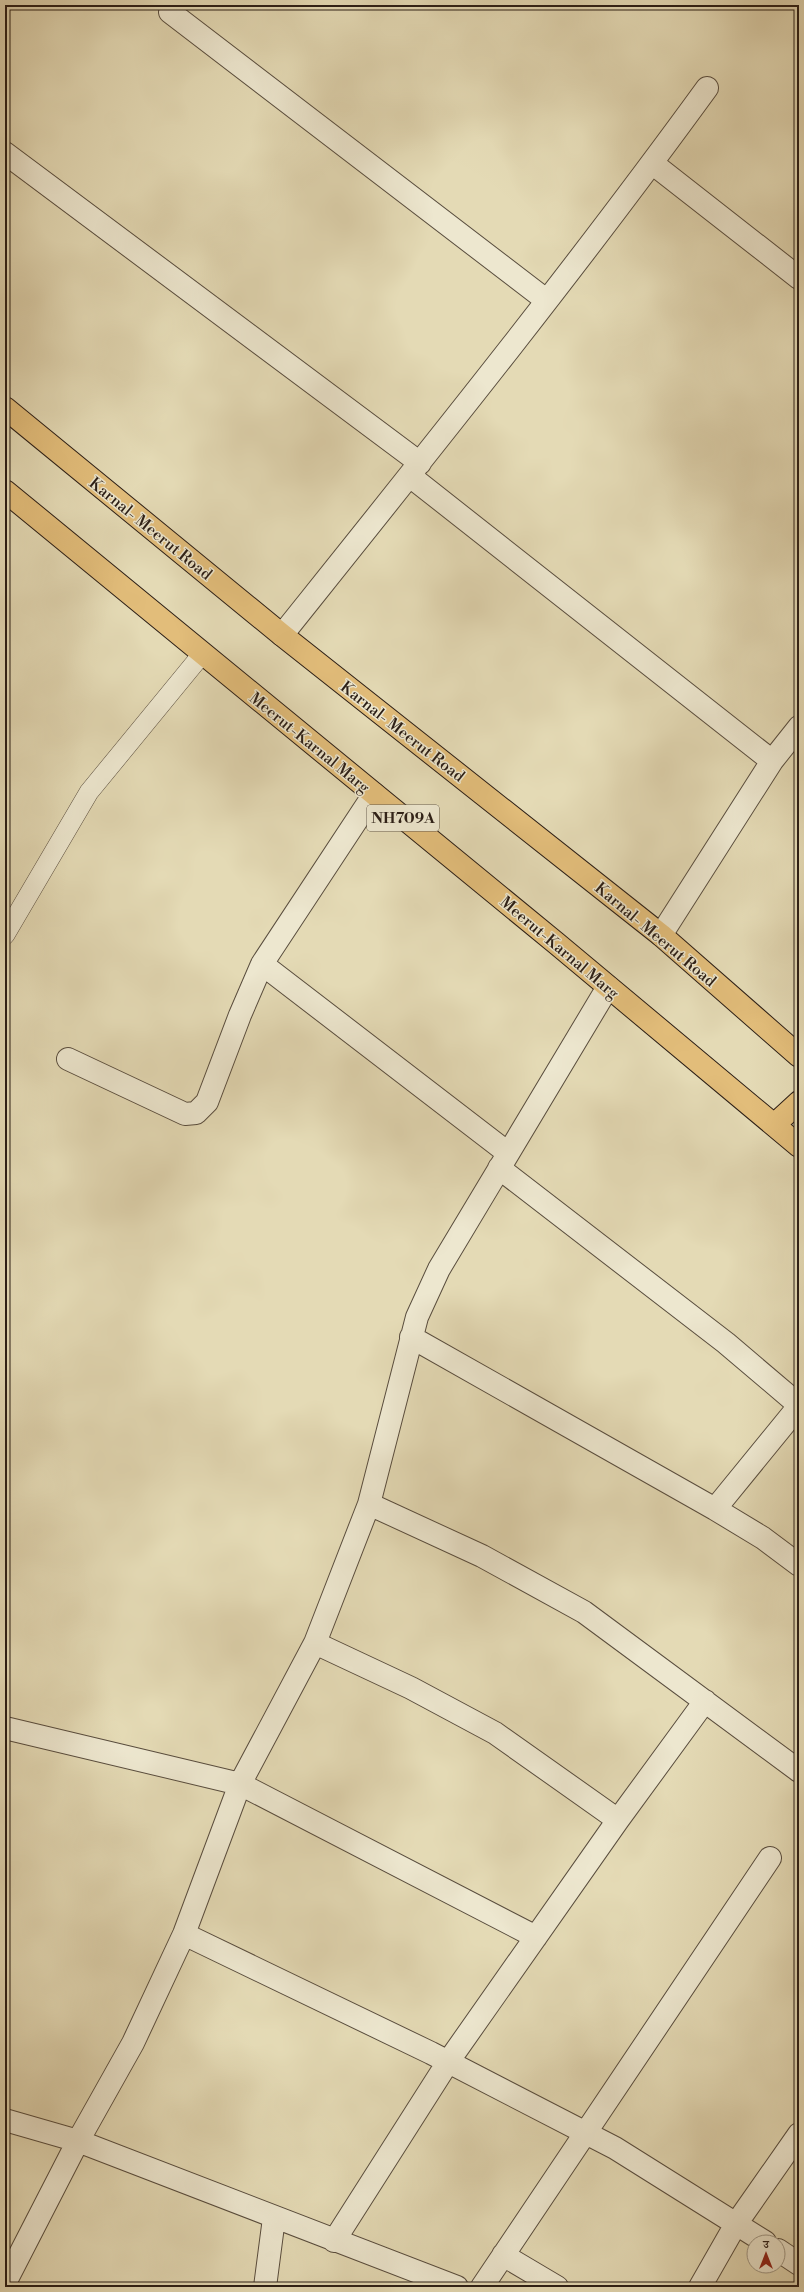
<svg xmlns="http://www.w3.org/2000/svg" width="804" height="2292" font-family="'Libre Bodoni','Noto Serif Devanagari',serif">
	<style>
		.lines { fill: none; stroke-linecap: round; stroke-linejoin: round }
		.lane-casing { stroke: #594d3e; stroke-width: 20 }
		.street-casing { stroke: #594d3e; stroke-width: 24 }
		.highway-casing { stroke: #2b1e16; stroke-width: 24 }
		.lane { stroke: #ede7cf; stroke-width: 19 }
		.street { stroke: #ede7cf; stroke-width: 22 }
		.highway { stroke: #e2bd7a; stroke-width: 22 }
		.labels { text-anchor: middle; stroke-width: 3; stroke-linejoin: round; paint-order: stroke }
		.shield { fill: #ede7cf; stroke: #655a4e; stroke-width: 1 }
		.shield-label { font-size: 15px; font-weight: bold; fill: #2b1e16 }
		.street-label { font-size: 16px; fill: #2b1e16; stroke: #ede7cf }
	</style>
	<rect width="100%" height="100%" fill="#e4dab5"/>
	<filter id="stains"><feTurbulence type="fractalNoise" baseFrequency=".005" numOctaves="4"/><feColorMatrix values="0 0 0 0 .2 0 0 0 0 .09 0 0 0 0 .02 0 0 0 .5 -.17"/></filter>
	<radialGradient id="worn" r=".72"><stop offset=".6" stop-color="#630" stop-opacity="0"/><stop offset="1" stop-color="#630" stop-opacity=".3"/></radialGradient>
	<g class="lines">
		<defs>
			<path id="lane" d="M 5,935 L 89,792 L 203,653"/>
			<path id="street" d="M 170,12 L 546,300
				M 5,153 L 420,463
				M 652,163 L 799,278
				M 410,476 L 772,761
				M 282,635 C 426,455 571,275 707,88
				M 661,935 L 772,761 L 799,727
				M 262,964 L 508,1153
				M 68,1059 L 185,1114 L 196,1113 L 207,1102 L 240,1015 L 262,964 L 374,794
				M 499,1168 L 726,1343 L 799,1405
				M 411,1337 L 715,1509 L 763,1538 L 799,1565
				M 369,1504 L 482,1556 L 584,1612 L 799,1771
				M 715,1509 L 799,1406
				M 315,1643 L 411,1688 L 495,1733 L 618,1820
				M 5,1728 L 240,1784 L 536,1937
				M 184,1934 L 431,2053 L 615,2148 L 765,2242
				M 5,2120 L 78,2141 L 457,2287
				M 334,2241 L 448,2062 L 618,1820 L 705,1701
				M 778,2250 L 799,2264
				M 503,2255 L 557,2287
				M 5,2283 L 78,2141 L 133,2043 L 184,1934 L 240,1784 L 315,1643 L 369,1504 L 417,1317 L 439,1269 L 608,987
				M 265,2287 L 274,2218
				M 482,2287 L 770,1858
				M 700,2287 L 736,2224 L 799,2134"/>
			<path id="highway" d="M 5,408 L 282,635 L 661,935 L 799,1056
				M 5,491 L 556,943 L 799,1146
				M 774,1125 L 799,1102"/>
		</defs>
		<use href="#lane" class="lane-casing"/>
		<use href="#street" class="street-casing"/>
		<use href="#highway" class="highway-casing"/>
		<use href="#lane" class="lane"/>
		<use href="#street" class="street"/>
		<use href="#highway" class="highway"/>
	</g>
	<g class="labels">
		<rect class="shield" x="367" y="805" width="72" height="26" rx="3"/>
		<g class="shield-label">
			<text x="403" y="823">NH709A</text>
		</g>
		<g class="street-label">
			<text transform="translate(151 528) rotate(39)" y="6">Karnal- Meerut Road</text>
			<text transform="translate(403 731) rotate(38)" y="6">Karnal- Meerut Road</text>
			<text transform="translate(310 742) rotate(39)" y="6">Meerut-Karnal Marg</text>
			<text transform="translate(656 934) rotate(40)" y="6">Karnal- Meerut Road</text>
			<text transform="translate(560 947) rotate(40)" y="6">Meerut-Karnal Marg</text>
		</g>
	</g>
	<rect width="804" height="2292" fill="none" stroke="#e4dab5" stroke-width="20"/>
	<rect x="6" y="6" width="792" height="2280" fill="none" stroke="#2b1e16" stroke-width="2"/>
	<rect x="10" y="10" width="784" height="2272" fill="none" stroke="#2b1e16"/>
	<g transform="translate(766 2254)"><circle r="19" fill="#ede7cf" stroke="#9f9785"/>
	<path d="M0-3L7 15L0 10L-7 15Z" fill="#8f2418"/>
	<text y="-6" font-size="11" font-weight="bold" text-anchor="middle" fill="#2b1e16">उ</text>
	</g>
	<rect width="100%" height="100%" filter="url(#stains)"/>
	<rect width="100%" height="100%" fill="url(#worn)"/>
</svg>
